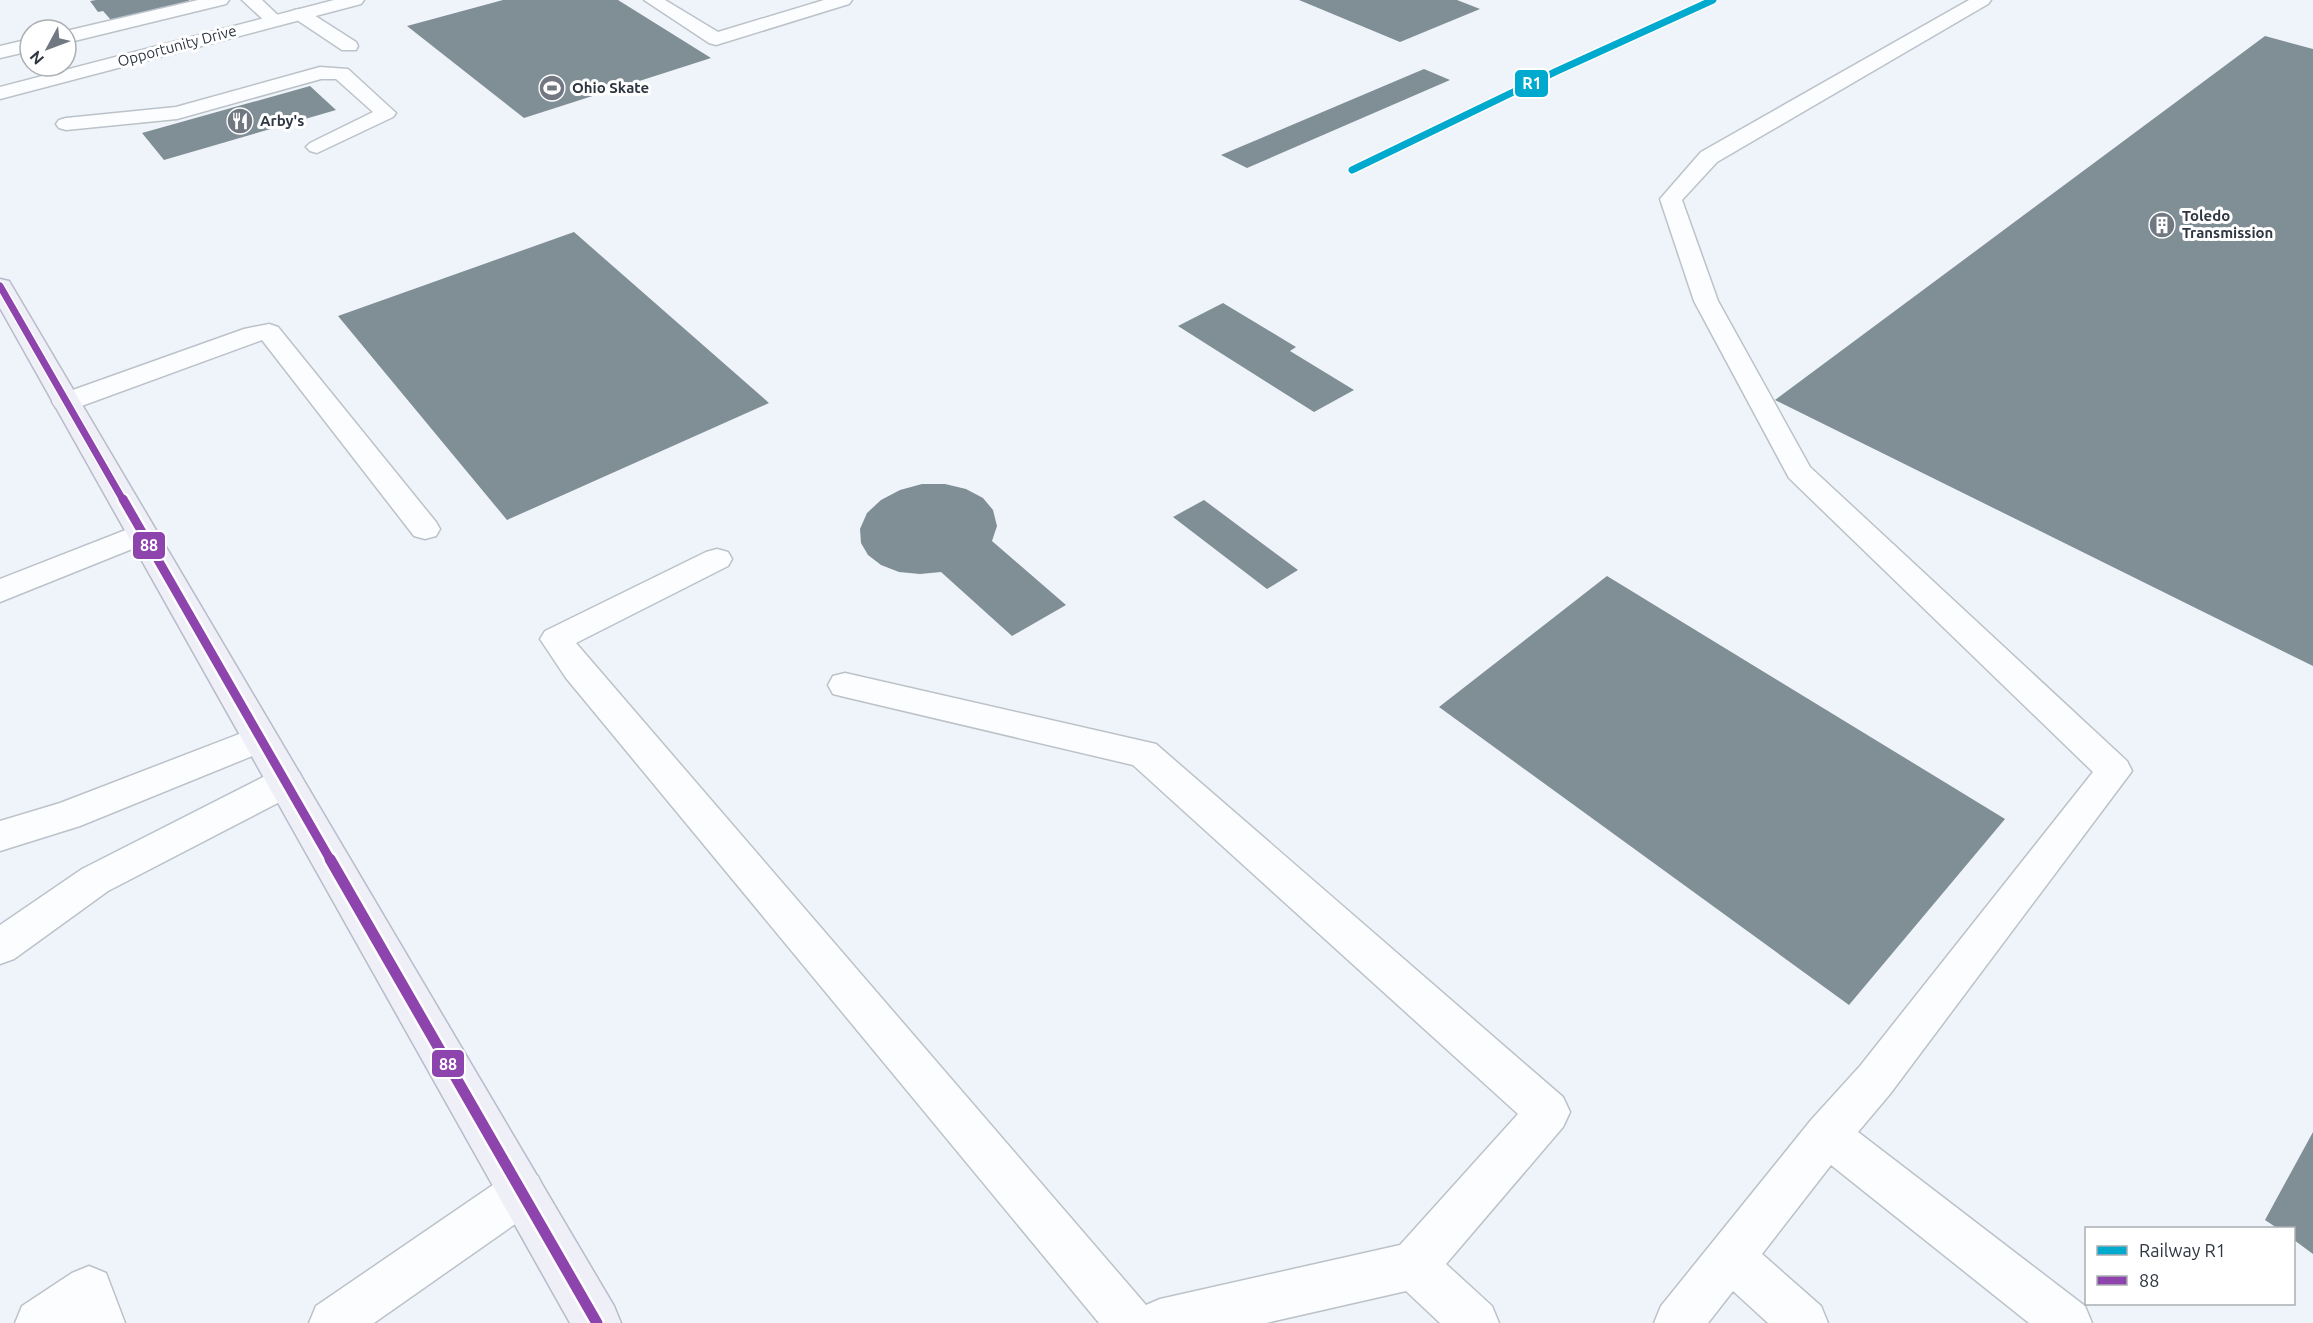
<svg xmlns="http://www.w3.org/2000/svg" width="2313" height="1323" font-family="Ubuntu,sans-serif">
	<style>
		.building { fill: #808e95 }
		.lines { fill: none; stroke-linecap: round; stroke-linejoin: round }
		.service-casing { stroke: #bbc2c9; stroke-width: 3 }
		.minor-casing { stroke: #bbc2c9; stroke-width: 3 }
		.primary-casing { stroke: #b7bbca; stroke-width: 3 }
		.service { fill: #fcfdfe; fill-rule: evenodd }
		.minor { fill: #fcfdfe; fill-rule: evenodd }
		.primary { fill: #eeeff7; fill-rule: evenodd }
		.bus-1-far2-casing { stroke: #fff; stroke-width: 10 }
		.bus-1-far1-casing { stroke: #fff; stroke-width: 14 }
		.bus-1-casing { stroke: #fff; stroke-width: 16 }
		.bus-1-far2 { stroke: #8e44ad; stroke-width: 7 }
		.bus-1-far1 { stroke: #8e44ad; stroke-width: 9 }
		.bus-1 { stroke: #8e44ad; stroke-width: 11 }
		.rail-1-casing { stroke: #fff; stroke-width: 10 }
		.rail-1 { stroke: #00a9ce; stroke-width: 7 }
		.labels { text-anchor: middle; stroke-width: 6; stroke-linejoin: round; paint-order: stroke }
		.far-street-label { font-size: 15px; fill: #2e3641; stroke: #fff }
		.far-poi-label { font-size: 15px; font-weight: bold; fill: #2e3641; stroke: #fff; text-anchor: start }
		.line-badge { stroke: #fff; stroke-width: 2 }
		.badge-label { font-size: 16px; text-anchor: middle; font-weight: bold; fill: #fff }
	</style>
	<rect width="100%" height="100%" fill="#eef4fa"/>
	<path class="building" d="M 96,0 L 189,0 L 189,1 L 111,20 L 103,11 L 98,12 L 90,1 Z
		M 503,0 L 618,0 L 711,58 L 524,118 L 407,26 Z
		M 1299,0 L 1457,0 L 1480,9 L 1400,42 Z
		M 2265,36 L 2313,49 L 2313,666 L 1775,400 Z
		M 1424,69 L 1450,80 L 1247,168 L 1221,155 Z
		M 310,86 L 336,110 L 164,160 L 142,133 Z
		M 574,232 L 769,403 L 507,520 L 338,316 Z
		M 1223,303 L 1296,347 L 1290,351 L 1354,390 L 1314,412 L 1178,326 Z
		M 922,484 L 945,484 L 966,489 L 983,498 L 993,510 L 997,526 L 992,541 L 1066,605 L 1012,636 L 941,572 L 920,574 L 899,572 L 881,565 L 868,555 L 861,543 L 860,529 L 867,513 L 881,500 L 900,490 Z
		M 1204,500 L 1298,570 L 1267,589 L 1173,517 Z
		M 1607,576 L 2005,819 L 1849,1005 L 1439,707 Z
		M 2313,1132 L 2313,1254 L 2294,1240 L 2294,1228 L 2277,1228 L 2265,1220 Z"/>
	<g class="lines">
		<defs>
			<path id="service" d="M 198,0 L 229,0 L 226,4 L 66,43 L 66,31 Z
				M 242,0 L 262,0 L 284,21 L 281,25 L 269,25 Z
				M 644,0 L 665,0 L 718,32 L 824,0 L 852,0 L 849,4 L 716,45 L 709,43 Z
				M 1969,0 L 1991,0 L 1988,4 L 1717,162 L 1682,200 L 1718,301 L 1810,467 L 2127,761 L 2132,771 L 1890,1094 L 1858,1132 L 2085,1306 L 2092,1323 L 2029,1323 L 1831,1165 L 1762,1254 L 1821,1306 L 1828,1323 L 1768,1323 L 1733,1291 L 1708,1323 L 1654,1323 L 1661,1306 L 1811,1120 L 1860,1066 L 2093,772 L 1789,478 L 1694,301 L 1660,199 L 1701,152 Z
				M 300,9 L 306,10 L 356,42 L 358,46 L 356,50 L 342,50 L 294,18 L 291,14 L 294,10 Z
				M 30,39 L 30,51 L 0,58 L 0,46 Z
				M 320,67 L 348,69 L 396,113 L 393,117 L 317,153 L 310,151 L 306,147 L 310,143 L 373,112 L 336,79 L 321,79 L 177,119 L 66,130 L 59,128 L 56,124 L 59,120 L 66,118 L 176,107 Z
				M 269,324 L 278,327 L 436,522 L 440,529 L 436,536 L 425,539 L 414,536 L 262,340 L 76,408 L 66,410 L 56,408 L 52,402 L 56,396 L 244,329 Z
				M 141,524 L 152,527 L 156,534 L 152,541 L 0,602 L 0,579 Z
				M 717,549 L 728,552 L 732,559 L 728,566 L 576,643 L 1146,1305 L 1160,1299 L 1400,1245 L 1518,1114 L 1133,765 L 845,697 L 833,694 L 828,685 L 833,676 L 845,673 L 1156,744 L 1563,1097 L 1570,1112 L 1563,1127 L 1446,1264 L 1492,1306 L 1499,1323 L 1440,1323 L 1406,1291 L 1266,1323 L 1099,1323 L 566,678 L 540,639 L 545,631 L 706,552 Z
				M 260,726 L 272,730 L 277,739 L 272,748 L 80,826 L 0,851 L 0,821 L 60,803 Z
				M 286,768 L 299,772 L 304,782 L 299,792 L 108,891 L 14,959 L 0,964 L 0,925 L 82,869 L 273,772 Z
				M 522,1169 L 538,1176 L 545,1192 L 538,1208 L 374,1323 L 309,1323 L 316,1306 L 506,1176 Z
				M 89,1266 L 106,1273 L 125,1323 L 15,1323 L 22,1306 L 72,1273 Z"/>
			<path id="minor" d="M 334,0 L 364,0 L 361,4 L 0,99 L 0,87 Z"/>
			<path id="primary" d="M 0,279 L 9,281 L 12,286 L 614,1306 L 621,1323 L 570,1323 L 0,308 Z"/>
		</defs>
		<use href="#service" class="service-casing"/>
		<use href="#minor" class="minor-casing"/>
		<use href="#primary" class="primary-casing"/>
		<use href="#service" class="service"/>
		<use href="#minor" class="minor"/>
		<use href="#primary" class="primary"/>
		<defs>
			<path id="bus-1-far2" d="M 0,286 L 123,500"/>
			<path id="bus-1-far1" d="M 123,499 L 331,861"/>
			<path id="bus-1" d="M 330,859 L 597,1323"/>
		</defs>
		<use href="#bus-1-far2" class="bus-1-far2-casing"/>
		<use href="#bus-1-far1" class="bus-1-far1-casing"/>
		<use href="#bus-1" class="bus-1-casing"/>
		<use href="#bus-1-far2" class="bus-1-far2"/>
		<use href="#bus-1-far1" class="bus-1-far1"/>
		<use href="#bus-1" class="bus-1"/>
		<defs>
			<path id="rail-1" d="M 1352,170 L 1557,71 L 1713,0"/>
		</defs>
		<use href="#rail-1" class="rail-1-casing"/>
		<use href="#rail-1" class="rail-1"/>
	</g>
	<defs>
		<symbol id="stadium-disc" viewBox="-11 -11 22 22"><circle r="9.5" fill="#717882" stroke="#fff"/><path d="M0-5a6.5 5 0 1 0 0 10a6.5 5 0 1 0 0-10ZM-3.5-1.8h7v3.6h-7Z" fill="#fff"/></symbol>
		<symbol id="restaurant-disc" viewBox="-11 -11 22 22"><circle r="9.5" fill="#717882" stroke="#fff"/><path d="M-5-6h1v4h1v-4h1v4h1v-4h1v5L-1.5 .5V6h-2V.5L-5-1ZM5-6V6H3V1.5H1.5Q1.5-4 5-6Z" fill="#fff"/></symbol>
		<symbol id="building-disc" viewBox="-11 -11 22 22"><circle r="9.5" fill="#717882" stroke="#fff"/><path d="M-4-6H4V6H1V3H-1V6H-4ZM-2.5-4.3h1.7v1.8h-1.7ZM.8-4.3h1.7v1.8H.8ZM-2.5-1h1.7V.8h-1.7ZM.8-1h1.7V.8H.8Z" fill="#fff"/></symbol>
	</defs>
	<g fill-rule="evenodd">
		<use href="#stadium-disc" x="537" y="73" width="30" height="30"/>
		<use href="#restaurant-disc" x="225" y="106" width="30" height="30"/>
		<use href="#building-disc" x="2147" y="210" width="30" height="30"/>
	</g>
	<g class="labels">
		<g class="far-street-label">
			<text transform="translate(177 46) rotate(-15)" y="5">Opportunity Drive</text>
		</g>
		<g class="far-poi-label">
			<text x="572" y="93">Ohio Skate</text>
			<text x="260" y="126">Arby's</text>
			<text x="2182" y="221">Toledo<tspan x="2182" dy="17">Transmission</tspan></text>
		</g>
	</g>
	<g class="line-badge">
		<rect x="1514" y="69" width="35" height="29" rx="6" fill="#00a9ce"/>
		<rect x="132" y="531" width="34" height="29" rx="6" fill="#8e44ad"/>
		<rect x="431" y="1049" width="34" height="29" rx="6" fill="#8e44ad"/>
	</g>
	<g class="badge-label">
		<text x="1532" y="89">R1</text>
		<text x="149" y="551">88</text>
		<text x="448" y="1070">88</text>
	</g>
	<rect x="2085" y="1227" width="210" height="78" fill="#ffffff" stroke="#abafb3" stroke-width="1.5"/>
	<rect x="2097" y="1246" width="30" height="9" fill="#00a9ce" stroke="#abafb3" stroke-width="1.5"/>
	<text x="2139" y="1257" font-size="18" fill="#2e3641">Railway R1</text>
	<rect x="2097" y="1276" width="30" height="9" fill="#8e44ad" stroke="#abafb3" stroke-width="1.5"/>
	<text x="2139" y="1287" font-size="18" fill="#2e3641">88</text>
	<g transform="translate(48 48) rotate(229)"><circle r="28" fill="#ffffff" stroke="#abafb3" stroke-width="1.5"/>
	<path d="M0-4.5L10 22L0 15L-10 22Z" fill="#717882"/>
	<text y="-9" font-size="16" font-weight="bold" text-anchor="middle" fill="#2e3641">N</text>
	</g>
</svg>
